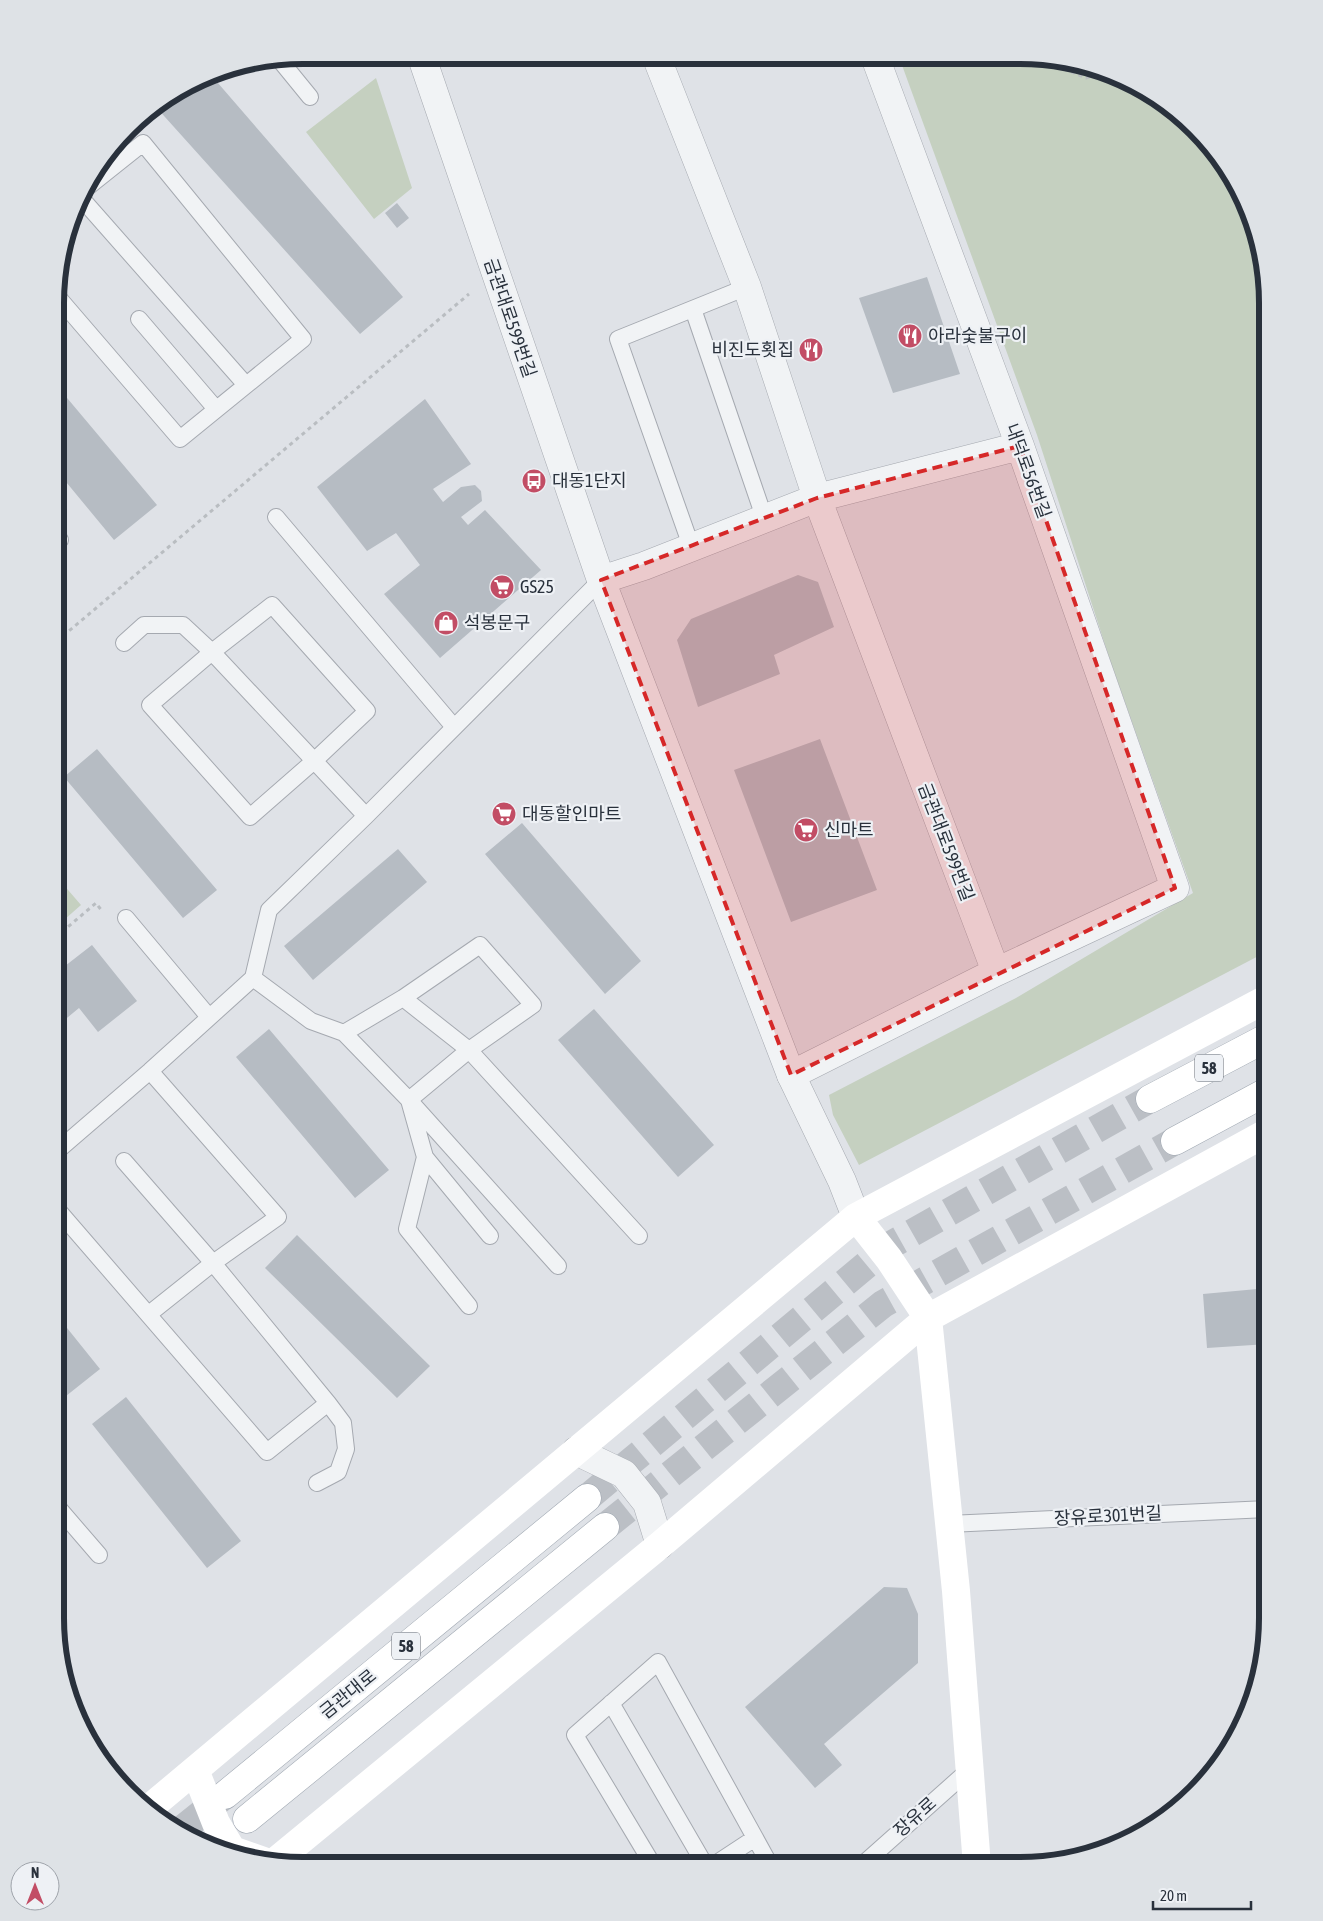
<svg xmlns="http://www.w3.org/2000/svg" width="1323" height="1921" font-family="'Asap Condensed','Noto Sans KR',sans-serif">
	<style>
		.green { fill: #c5d0c0 }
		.building { fill: #b6bcc3 }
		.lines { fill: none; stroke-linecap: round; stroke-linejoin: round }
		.primary-tunnel { stroke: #bbbfc5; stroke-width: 28; stroke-dasharray: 28 14; stroke-linecap: butt }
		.service-casing { stroke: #a5a9b0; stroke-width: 18 }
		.minor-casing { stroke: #a5a9b0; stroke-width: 29 }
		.tertiary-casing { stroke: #a5a9b0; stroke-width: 29 }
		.primary-casing { stroke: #9fa7b1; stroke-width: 29 }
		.path { stroke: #b9bdc1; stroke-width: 3; stroke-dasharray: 4 4; stroke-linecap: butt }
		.service { stroke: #f1f3f5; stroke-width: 16 }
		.minor { stroke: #f1f3f5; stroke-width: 28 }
		.tertiary { stroke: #f1f3f5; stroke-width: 28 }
		.secondary { stroke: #fff; stroke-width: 28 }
		.primary { stroke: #fff; stroke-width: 28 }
		.marked { fill: #d62828; fill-opacity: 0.2; stroke: #d62828; stroke-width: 4; stroke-dasharray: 10 6; stroke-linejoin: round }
		.labels { text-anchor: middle; stroke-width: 4.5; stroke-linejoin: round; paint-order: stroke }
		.shield { fill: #eef1f5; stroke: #646b74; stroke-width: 1 }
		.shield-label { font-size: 16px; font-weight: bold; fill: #29313c }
		.street-label { font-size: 18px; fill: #29313c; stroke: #eef1f5 }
		.poi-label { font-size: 18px; fill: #29313c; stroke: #eef1f5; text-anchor: start }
		.rim { fill: none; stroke: #29313c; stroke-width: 6 }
	</style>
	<rect width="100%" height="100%" fill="#dfe2e7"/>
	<path class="green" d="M 899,57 L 1053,57 L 1115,74 L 1171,106 L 1207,140 L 1243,193 L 1263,254 L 1268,303 L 1268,951 L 859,1165 L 833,1115 L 829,1095 L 1016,998 L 1193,893 L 1110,660 L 1037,435 Z
		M 376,78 L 412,188 L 374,219 L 306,132 Z
		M 56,876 L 81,905 L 56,927 Z"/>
	<path class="building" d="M 211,75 L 403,297 L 360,334 L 156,107 Z
		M 397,203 L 409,218 L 397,228 L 385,213 Z
		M 927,277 L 960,374 L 893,393 L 859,298 Z
		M 57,386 L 157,505 L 114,540 L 57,471 Z
		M 425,399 L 471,464 L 433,489 L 443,502 L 461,487 L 475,485 L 481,491 L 482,501 L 461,517 L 468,525 L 485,510 L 541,570 L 440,658 L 384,594 L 420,565 L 396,533 L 367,551 L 317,487 Z
		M 798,575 L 818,582 L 834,627 L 774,655 L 780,674 L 698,707 L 677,640 L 691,619 Z
		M 820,739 L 877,890 L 791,922 L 734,770 Z
		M 97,749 L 217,890 L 183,918 L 64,777 Z
		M 522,823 L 641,961 L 605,994 L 485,854 Z
		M 398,849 L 427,882 L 313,980 L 284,946 Z
		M 92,945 L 137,1001 L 98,1032 L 79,1008 L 56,1027 L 56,973 Z
		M 594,1009 L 714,1145 L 678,1177 L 558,1040 Z
		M 269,1029 L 389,1170 L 355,1198 L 236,1057 Z
		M 56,1046 L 67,1060 L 56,1069 Z
		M 297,1235 L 430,1366 L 397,1398 L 265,1268 Z
		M 1268,1288 L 1268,1344 L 1207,1348 L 1203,1294 Z
		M 55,1313 L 100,1369 L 66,1396 L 55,1382 Z
		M 126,1397 L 241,1541 L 207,1568 L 92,1424 Z
		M 884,1587 L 907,1588 L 918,1614 L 918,1663 L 824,1744 L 842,1765 L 815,1788 L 745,1707 Z"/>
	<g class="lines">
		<path class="primary-tunnel" d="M 587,1498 L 889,1246 L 1150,1099
			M 605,1527 L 883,1304 L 1175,1141
			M 180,1831 L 225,1795"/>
		<defs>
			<path id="service" d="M 279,59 L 310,97
				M 82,199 L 246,385
				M 57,296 L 180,439 L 303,339 L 143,143 L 84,190
				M 693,309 L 763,514
				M 139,319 L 216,409
				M 276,517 L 454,727
				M 57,543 L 60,540 L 57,536
				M 690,543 L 618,339 L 747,287
				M 601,580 L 366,816 L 269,910 L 253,978 L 311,1021 L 344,1033 L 403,998 L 469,1050 L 639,1236
				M 124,643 L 144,625 L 183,625 L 212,652 L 150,705 L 250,817 L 314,761 L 367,711 L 272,605 L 212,652 L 366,816
				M 126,918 L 209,1017
				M 403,998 L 480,945 L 533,1005 L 469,1050 L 409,1100 L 425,1157 L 407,1229 L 469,1306
				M 344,1033 L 409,1100 L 558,1266
				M 56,1152 L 150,1071 L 253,978
				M 425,1157 L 490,1236
				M 124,1161 L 213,1263 L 278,1217 L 150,1071
				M 56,1208 L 267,1452 L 328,1403 L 213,1263 L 149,1314
				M 317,1483 L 338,1472 L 346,1449 L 343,1423 L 328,1403
				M 55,1504 L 99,1555
				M 949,1524 L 1267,1509
				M 611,1703 L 705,1865
				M 653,1865 L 575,1735 L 658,1662 L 770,1865
				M 714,1865 L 755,1838
				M 861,1866 L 970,1769"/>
			<path id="minor" d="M 656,56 L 747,287 L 817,498 L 996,972
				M 601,580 L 644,566 L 817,498 L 1020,446
				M 791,1075 L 996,972 L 1175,888 L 1020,446 L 875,57"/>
			<path id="tertiary" d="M 421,55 L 601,580 L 791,1075 L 842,1181 L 856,1217
				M 576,1451 L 624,1474 L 647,1503 L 660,1545"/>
			<path id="primary" d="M 1150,1099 L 1268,1037
				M 1175,1141 L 1268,1091
				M 225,1795 L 587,1498
				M 247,1819 L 605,1527"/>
		</defs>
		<use href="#service" class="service-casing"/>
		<use href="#minor" class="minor-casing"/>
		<use href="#tertiary" class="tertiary-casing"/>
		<use href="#primary" class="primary-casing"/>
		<path class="path" d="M 1034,57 L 1086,78 L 1105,71
			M 57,641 L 469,294
			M 56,937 L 96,903 L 102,911"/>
		<use href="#service" class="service"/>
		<use href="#minor" class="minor"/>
		<use href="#tertiary" class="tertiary"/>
		<path class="secondary" d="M 856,1217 L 889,1259 L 928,1318 L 956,1591 L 977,1866
			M 195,1770 L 216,1823 L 232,1850 L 272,1864
			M 147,1810 L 856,1217 L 1268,998
			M 272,1864 L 660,1545 L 928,1318 L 1268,1132"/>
		<use href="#primary" class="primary"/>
	</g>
	<path class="marked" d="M 1020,446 L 1175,888 L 791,1075 L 601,580 L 817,498 Z"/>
	<defs>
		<symbol id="restaurant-disc" viewBox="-11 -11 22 22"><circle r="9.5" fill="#c24d65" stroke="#eef1f5"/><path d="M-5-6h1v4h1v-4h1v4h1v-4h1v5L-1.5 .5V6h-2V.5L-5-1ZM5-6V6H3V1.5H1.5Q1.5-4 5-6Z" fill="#fff"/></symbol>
		<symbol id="bus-disc" viewBox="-11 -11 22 22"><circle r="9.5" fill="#c24d65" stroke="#eef1f5"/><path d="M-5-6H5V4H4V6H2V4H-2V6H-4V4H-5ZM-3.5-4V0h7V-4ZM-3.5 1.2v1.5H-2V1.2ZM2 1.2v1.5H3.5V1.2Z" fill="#fff"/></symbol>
		<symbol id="supermarket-disc" viewBox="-11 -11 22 22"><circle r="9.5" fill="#c24d65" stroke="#eef1f5"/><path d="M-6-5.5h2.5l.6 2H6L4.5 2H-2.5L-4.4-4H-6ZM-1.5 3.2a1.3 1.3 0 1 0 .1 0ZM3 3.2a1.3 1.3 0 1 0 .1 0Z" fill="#fff"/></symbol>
		<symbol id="shop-disc" viewBox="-11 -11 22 22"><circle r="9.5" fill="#c24d65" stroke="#eef1f5"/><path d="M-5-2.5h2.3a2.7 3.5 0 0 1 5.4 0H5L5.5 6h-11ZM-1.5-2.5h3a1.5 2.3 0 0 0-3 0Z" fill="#fff"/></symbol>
	</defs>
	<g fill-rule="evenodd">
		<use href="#restaurant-disc" x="896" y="322" width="28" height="28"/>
		<use href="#restaurant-disc" x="797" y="336" width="28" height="28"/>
		<use href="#bus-disc" x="520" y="467" width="28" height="28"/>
		<use href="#supermarket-disc" x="488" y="573" width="28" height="28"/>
		<use href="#shop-disc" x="432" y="609" width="28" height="28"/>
		<use href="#supermarket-disc" x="490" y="800" width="28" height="28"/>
		<use href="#supermarket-disc" x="792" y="816" width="28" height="28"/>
	</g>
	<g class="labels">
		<g class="shield">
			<rect x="1195" y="1054.5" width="28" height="27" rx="4"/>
			<rect x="392" y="1632.5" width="28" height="27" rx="4"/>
		</g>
		<g class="shield-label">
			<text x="1209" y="1074">58</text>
			<text x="406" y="1652">58</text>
		</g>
		<g class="street-label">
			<text transform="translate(510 318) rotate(71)" y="6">금관대로599번길</text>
			<text transform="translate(1028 471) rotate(70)" y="6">내덕로56번길</text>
			<text transform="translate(946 842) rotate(69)" y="6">금관대로599번길</text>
			<text transform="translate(1108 1516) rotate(-3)" y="6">장유로301번길</text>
			<text transform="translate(348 1694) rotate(-39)" y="6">금관대로</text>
			<text transform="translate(915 1817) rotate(-42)" y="6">장유로</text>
		</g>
		<g class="poi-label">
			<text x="928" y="342">아라숯불구이</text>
			<text x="794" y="356" text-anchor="end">비진도횟집</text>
			<text x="552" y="487">대동1단지</text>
			<text x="520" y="593">GS25</text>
			<text x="464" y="629">석봉문구</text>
			<text x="522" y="820">대동할인마트</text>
			<text x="824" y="836">신마트</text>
		</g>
	</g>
	<path d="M0 0H1323V1921H0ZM303 64H1020A239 239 0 0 1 1259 303V1618A239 239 0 0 1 1020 1857H303A239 239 0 0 1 64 1618V303A239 239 0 0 1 303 64Z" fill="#dee2e6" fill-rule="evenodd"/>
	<path class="rim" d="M303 64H1020A239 239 0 0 1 1259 303V1618A239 239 0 0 1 1020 1857H303A239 239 0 0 1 64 1618V303A239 239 0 0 1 303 64Z"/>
	<g transform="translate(35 1886)"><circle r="24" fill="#eef1f5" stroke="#9fa4ab"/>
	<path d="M0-4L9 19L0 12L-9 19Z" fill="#c24d65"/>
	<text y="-8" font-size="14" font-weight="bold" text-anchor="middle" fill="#29313c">N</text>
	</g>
	<path d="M1153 1901v8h98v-8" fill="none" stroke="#29313c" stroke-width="2.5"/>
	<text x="1160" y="1901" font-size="15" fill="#29313c" stroke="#eef1f5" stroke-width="4" paint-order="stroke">20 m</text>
</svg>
